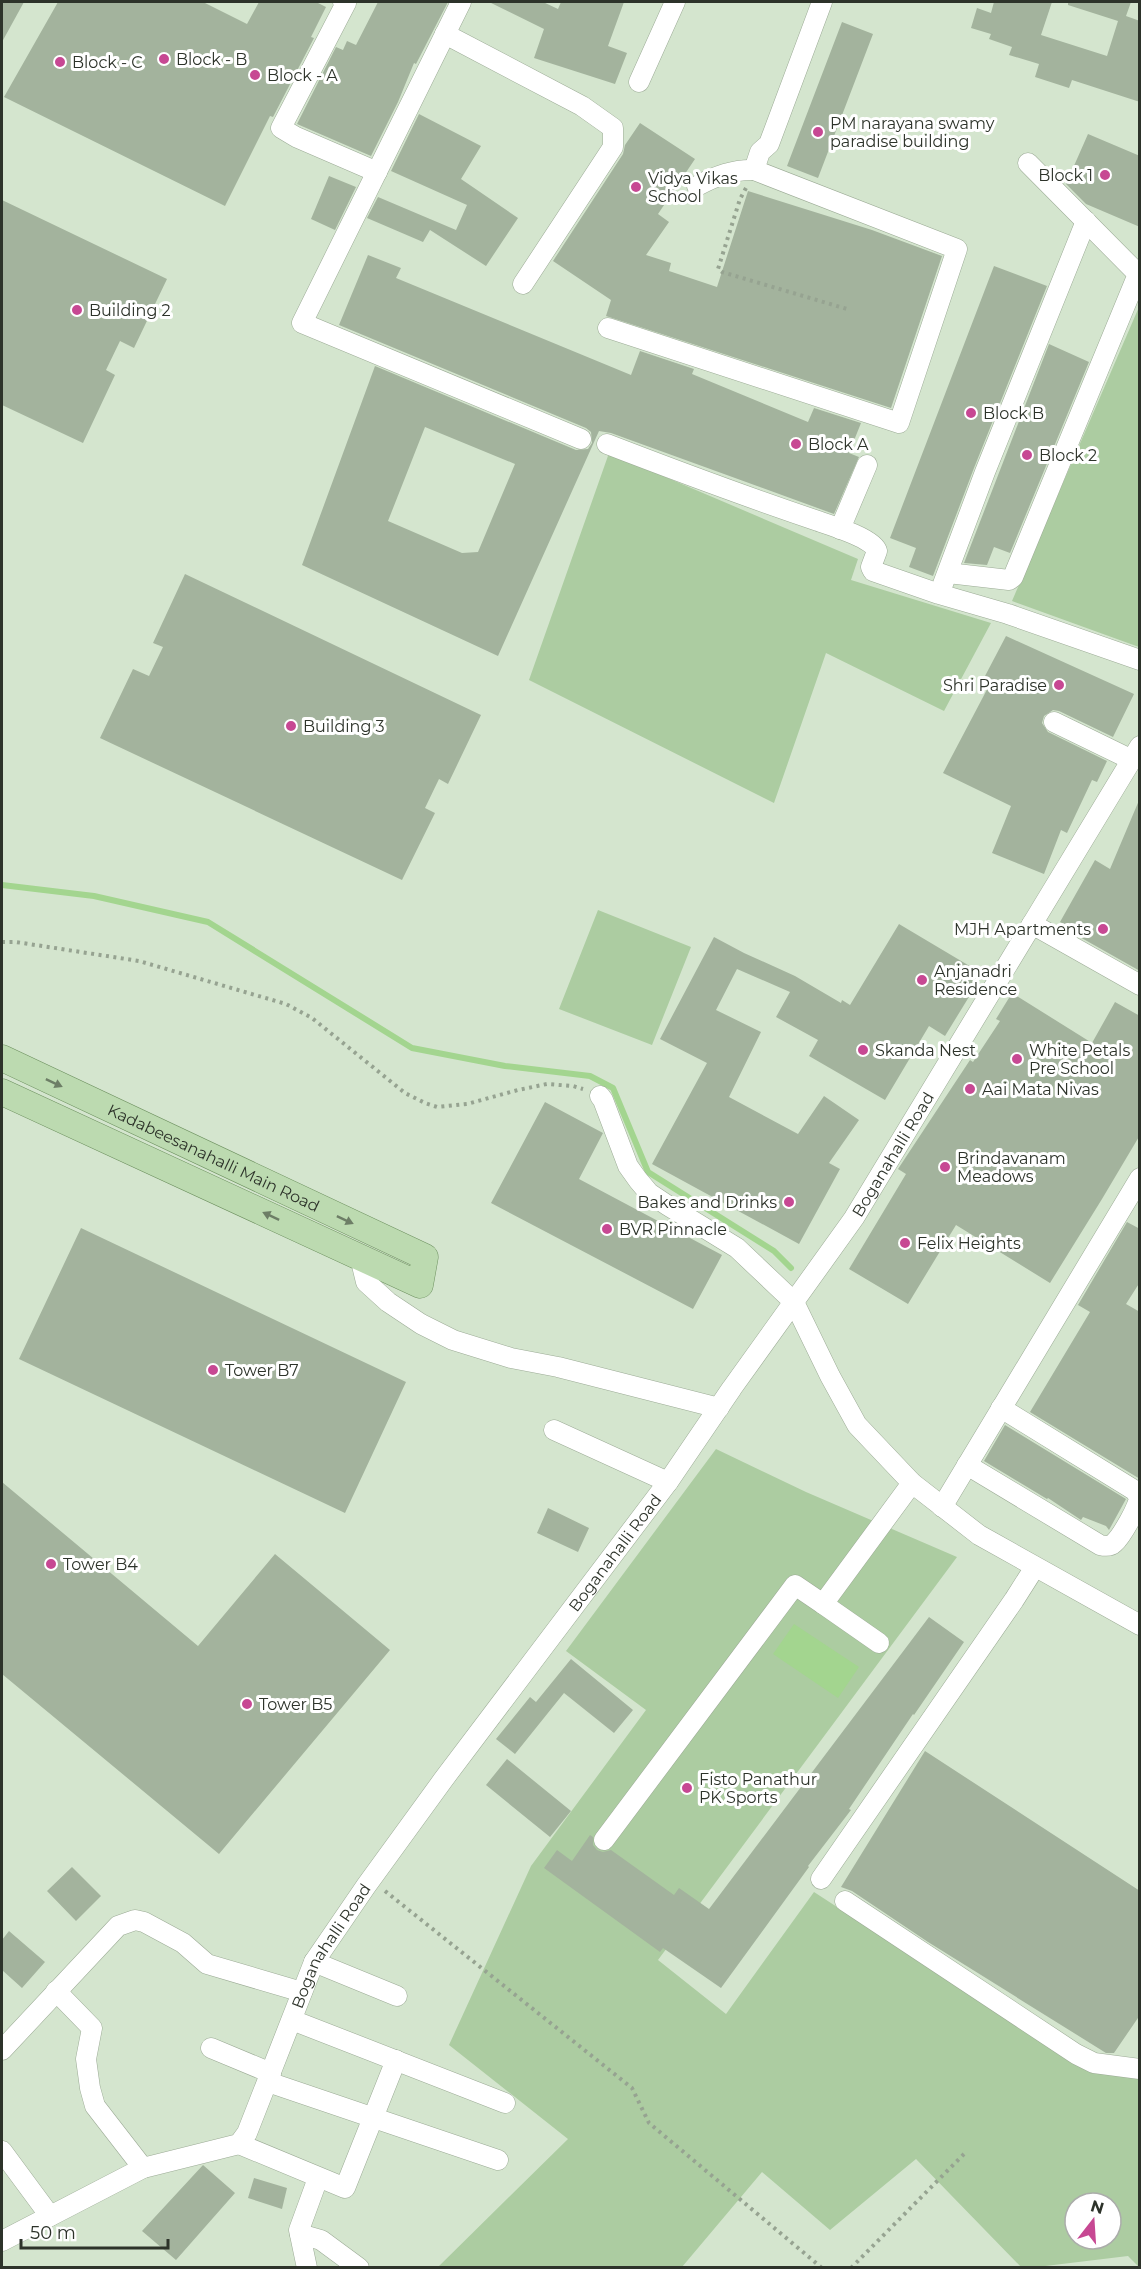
<svg xmlns="http://www.w3.org/2000/svg" width="1141" height="2269" font-family="Montserrat,sans-serif">
	<style>
		.green { fill: #accca1; fill-rule: evenodd }
		.water { fill: #a3d58f }
		.lines { fill: none; stroke-linecap: round; stroke-linejoin: round }
		.stream { stroke: #a3d58f; stroke-width: 6 }
		.building { fill: #a3b39d; fill-rule: evenodd }
		.minor-casing { stroke: #9cab96; stroke-width: 21 }
		.major-casing { stroke: #6d905f; stroke-width: 27 }
		.path { stroke: #96a391; stroke-width: 4; stroke-dasharray: 3 4.5; stroke-linecap: butt }
		.minor { stroke: #fff; stroke-width: 20 }
		.major { stroke: #bcdab0; stroke-width: 26 }
		.oneway { fill: #6d7e66 }
		.poi-dot { fill: #c74893; stroke: #fff; stroke-width: 2 }
		.labels { text-anchor: middle; stroke-width: 6; stroke-linejoin: round; paint-order: stroke }
		.poi-label { font-size: 16px; fill: #2d332a; stroke: #fff; text-anchor: start }
		.street-label { font-size: 16px; fill: #2d332a; stroke: #fff }
	</style>
	<rect width="100%" height="100%" fill="#d4e5ce"/>
	<path class="green" d="M 1139,307 L 1139,647 L 1012,601 Z
		M 609,453 L 858,559 L 851,580 L 991,623 L 944,711 L 826,653 L 774,803 L 529,680 Z
		M 598,910 L 691,947 L 652,1045 L 559,1009 Z
		M 716,1449 L 806,1492 L 957,1557 L 658,1960 L 726,2014 L 814,1892 L 1069,2058 L 1139,2063 L 1139,2267 L 1128,2256 L 1037,2267 L 1021,2267 L 916,2159 L 830,2230 L 762,2172 L 682,2267 L 437,2268 L 568,2139 L 449,2045 L 531,1866 L 646,1710 L 566,1651 ZM 1075,2203 L 1111,2203 L 1111,2239 L 1075,2239 Z"/>
	<path class="water" d="M 794,1624 L 859,1667 L 838,1698 L 773,1654 Z"/>
	<g class="lines">
		<path class="stream" d="M 2,885 L 94,896 L 208,922 L 412,1048 L 505,1066 L 590,1076 L 613,1088 L 648,1172 L 774,1251 L 791,1268"/>
	</g>
	<path class="building" d="M 2,2 L 24,2 L 2,42 Z
		M 58,2 L 203,2 L 247,24 L 259,2 L 316,2 L 326,7 L 311,37 L 314,38 L 273,117 L 270,116 L 225,206 L 4,97 Z
		M 378,2 L 448,2 L 416,64 L 414,63 L 398,102 L 371,156 L 297,124 L 336,47 L 343,50 L 347,41 L 356,45 Z
		M 489,2 L 543,2 L 558,9 L 561,2 L 624,2 L 608,46 L 627,53 L 615,84 L 534,58 L 544,29 Z
		M 994,2 L 1052,2 L 1041,35 L 1107,56 L 1118,21 L 1068,5 L 1068,2 L 1131,2 L 1126,16 L 1140,21 L 1140,102 L 1072,80 L 1069,88 L 1035,77 L 1039,64 L 1009,55 L 1012,47 L 989,39 L 991,34 L 971,28 L 977,8 L 991,13 Z
		M 842,22 L 873,34 L 818,178 L 787,166 Z
		M 419,114 L 481,146 L 461,179 L 518,218 L 486,266 L 430,230 L 423,242 L 367,218 L 378,197 L 456,230 L 467,205 L 391,171 Z
		M 640,123 L 695,159 L 658,214 L 669,222 L 646,255 L 671,263 L 669,271 L 717,287 L 748,191 L 872,230 L 942,256 L 891,408 L 606,316 L 611,300 L 553,261 L 623,154 L 625,145 Z
		M 1088,134 L 1140,156 L 1140,227 L 1086,204 L 1066,184 Z
		M 329,176 L 356,187 L 335,230 L 311,219 Z
		M 2,200 L 167,279 L 134,348 L 120,341 L 106,370 L 115,375 L 83,443 L 2,405 Z
		M 368,255 L 401,268 L 396,278 L 631,375 L 640,351 L 694,369 L 692,374 L 808,422 L 814,408 L 861,423 L 849,453 L 859,457 L 834,514 L 611,433 L 599,431 L 498,656 L 302,565 L 375,366 L 576,450 L 588,449 L 592,443 L 591,432 L 586,428 L 339,325 ZM 425,427 L 515,464 L 478,552 L 462,553 L 388,521 Z
		M 994,266 L 1047,286 L 974,468 L 933,576 L 909,567 L 916,548 L 890,538 Z
		M 1049,344 L 1089,362 L 1010,553 L 994,547 L 987,565 L 964,563 Z
		M 185,574 L 481,715 L 448,784 L 439,779 L 425,808 L 435,813 L 402,880 L 100,738 L 133,669 L 149,676 L 163,647 L 153,643 Z
		M 1006,636 L 1134,694 L 1113,737 L 1059,711 L 1053,710 L 1044,716 L 1042,723 L 1048,732 L 1107,761 L 1097,782 L 1092,780 L 1067,833 L 1061,830 L 1044,874 L 992,853 L 1011,806 L 943,773 L 992,680 L 985,676 Z
		M 1140,798 L 1140,971 L 1071,932 L 1062,927 L 1064,924 L 1060,922 L 1095,860 L 1110,869 Z
		M 899,924 L 983,974 L 945,1036 L 929,1026 L 885,1100 L 809,1056 L 818,1040 L 776,1017 L 790,992 L 737,969 L 716,1010 L 761,1032 L 729,1097 L 798,1134 L 824,1096 L 859,1120 L 829,1163 L 840,1169 L 799,1244 L 652,1164 L 707,1063 L 660,1039 L 714,937 L 744,953 L 795,976 L 841,1003 L 842,1000 L 850,1005 Z
		M 1012,993 L 1092,1043 L 1115,1002 L 1140,1016 L 1140,1135 L 1102,1199 L 1050,1283 L 956,1225 L 908,1304 L 849,1269 L 906,1174 L 898,1169 L 970,1060 L 973,1062 L 1000,1021 L 996,1019 Z
		M 545,1102 L 603,1133 L 579,1179 L 722,1255 L 693,1309 L 491,1203 Z
		M 1127,1222 L 1140,1229 L 1140,1282 L 1126,1304 L 1140,1312 L 1140,1479 L 1030,1412 L 1090,1312 L 1078,1305 Z
		M 81,1228 L 406,1382 L 345,1513 L 19,1359 Z
		M 1005,1425 L 1126,1499 L 1109,1530 L 1106,1526 L 1083,1517 L 1081,1520 L 1048,1498 L 1047,1499 L 984,1461 Z
		M 2,1482 L 198,1646 L 275,1554 L 390,1650 L 219,1854 L 2,1674 Z
		M 548,1508 L 589,1528 L 578,1552 L 537,1533 Z
		M 929,1617 L 964,1642 L 914,1715 L 913,1714 L 849,1809 L 851,1810 L 808,1866 L 809,1867 L 721,1988 L 663,1948 L 660,1952 L 544,1868 L 557,1850 L 572,1861 L 590,1835 L 593,1837 L 593,1845 L 597,1850 L 603,1852 L 611,1850 L 674,1895 L 679,1888 L 709,1909 Z
		M 571,1659 L 633,1710 L 614,1733 L 564,1693 L 515,1754 L 496,1739 L 530,1697 L 536,1702 Z
		M 925,1751 L 1140,1891 L 1140,2015 L 1114,2053 L 1106,2053 L 928,1942 L 852,1891 L 841,1887 Z
		M 507,1759 L 571,1811 L 550,1837 L 486,1785 Z
		M 72,1867 L 101,1896 L 76,1921 L 47,1891 Z
		M 9,1931 L 45,1962 L 22,1988 L 2,1970 L 2,1940 Z
		M 203,2165 L 235,2193 L 176,2260 L 142,2231 Z
		M 254,2178 L 287,2188 L 282,2209 L 248,2198 Z"/>
	<g class="lines">
		<defs>
			<g id="minor">
				<path d="M 343,2 L 346,3 L 281,128 L 296,137 L 377,172"/>
				<path d="M 461,2 L 302,323 L 581,439"/>
				<path d="M 445,34 L 582,106 L 613,128 L 613,147 L 523,284"/>
				<path d="M 639,82 L 675,2"/>
				<path d="M 754,170 L 760,152 L 769,144 L 822,2"/>
				<path d="M 608,328 L 899,423 L 957,249 L 754,170 C 733,169 715,176 697,186"/>
				<path d="M 607,444 C 677,471 747,497 818,521 C 830,525 875,539 877,551 L 871,567 L 873,571 L 939,594 L 1008,614 L 1140,660"/>
				<path d="M 840,529 L 867,465"/>
				<path d="M 948,573 L 1009,580 L 1013,577 L 1138,274 L 1028,163"/>
				<path d="M 943,584 L 985,472 L 1086,221"/>
				<path d="M 1054,722 L 1132,760"/>
				<path d="M 1032,924 L 1140,985"/>
				<path d="M 600,1096 L 603,1100 L 628,1166 L 638,1180 L 649,1193 L 667,1205 L 737,1248 L 794,1302 L 830,1376 L 857,1425 L 912,1483 L 979,1535 L 1140,1625"/>
				<path d="M 360,1257 L 366,1282 L 388,1302 L 421,1324 L 453,1340 L 511,1358 L 558,1367 L 719,1408"/>
				<path d="M 554,1430 L 668,1482"/>
				<path d="M 967,1465 L 1100,1545 C 1104,1546 1110,1547 1114,1543 C 1121,1537 1140,1505 1139,1496 L 1134,1490 L 1001,1408"/>
				<path d="M 942,1507 L 1140,1178"/>
				<path d="M 823,1604 L 879,1643"/>
				<path d="M 604,1840 L 795,1585 L 823,1604 L 912,1483"/>
				<path d="M 821,1879 L 1014,1600 L 1035,1567"/>
				<path d="M 845,1901 L 1076,2054 L 1094,2063 L 1140,2069"/>
				<path d="M 314,1962 L 397,1996"/>
				<path d="M 56,1991 L 92,2028 L 86,2059 L 90,2088 L 95,2106 L 143,2168"/>
				<path d="M 292,2020 L 505,2103"/>
				<path d="M 211,2048 L 271,2073"/>
				<path d="M 2,2050 L 118,1926 L 135,1920 L 144,1922 L 183,1943 L 207,1964 L 302,1992"/>
				<path d="M 268,2082 L 498,2160"/>
				<path d="M 239,2144 L 345,2188 L 396,2060"/>
				<path d="M 2,2151 L 50,2216"/>
				<path d="M 300,2234 L 321,2240 L 359,2268"/>
				<path id="s1" d="M 2,2241 L 143,2168 L 239,2144 L 247,2133 L 314,1962 L 366,1886 L 443,1780 L 668,1482 L 732,1388 L 854,1218 L 1140,746"/>
				<path d="M 307,2268 L 299,2230 L 318,2178"/>
			</g>
			<g id="major">
				<path id="s2" d="M 2,1058 L 425,1257 L 420,1285 L 2,1092"/>
			</g>
		</defs>
		<use href="#minor" class="minor-casing"/>
		<use href="#major" class="major-casing"/>
		<path class="path" d="M 746,188 L 740,199 L 718,269 L 722,272 L 847,309
			M 2,942 L 16,942 L 139,961 L 286,1004 L 312,1018 L 405,1093 L 425,1103 L 437,1107 L 467,1104 L 518,1090 L 547,1084 L 573,1086 L 583,1089
			M 385,1891 L 632,2088 L 649,2123 L 822,2268
			M 851,2268 L 964,2154"/>
		<use href="#minor" class="minor"/>
		<use href="#major" class="major"/>
	</g>
	<defs><path id="oneway-solid" d="M-6-.8H1V-3.2L6.5 0L1 3.2V.8H-6Z" transform="scale(1.5)"/></defs>
	<g class="oneway">
		<use href="#oneway-solid" transform="translate(54 1083) rotate(25)"/>
		<use href="#oneway-solid" transform="translate(271 1216) rotate(-155)"/>
		<use href="#oneway-solid" transform="translate(345 1220) rotate(25)"/>
	</g>
	<g class="poi-dot">
		<circle cx="164" cy="59" r="6"/>
		<circle cx="60" cy="62" r="6"/>
		<circle cx="255" cy="75" r="6"/>
		<circle cx="818" cy="132" r="6"/>
		<circle cx="1105" cy="175" r="6"/>
		<circle cx="636" cy="187" r="6"/>
		<circle cx="77" cy="310" r="6"/>
		<circle cx="971" cy="413" r="6"/>
		<circle cx="796" cy="444" r="6"/>
		<circle cx="1027" cy="455" r="6"/>
		<circle cx="1059" cy="685" r="6"/>
		<circle cx="291" cy="726" r="6"/>
		<circle cx="1103" cy="929" r="6"/>
		<circle cx="922" cy="980" r="6"/>
		<circle cx="863" cy="1050" r="6"/>
		<circle cx="1017" cy="1059" r="6"/>
		<circle cx="970" cy="1089" r="6"/>
		<circle cx="945" cy="1167" r="6"/>
		<circle cx="789" cy="1202" r="6"/>
		<circle cx="607" cy="1229" r="6"/>
		<circle cx="905" cy="1243" r="6"/>
		<circle cx="213" cy="1370" r="6"/>
		<circle cx="51" cy="1564" r="6"/>
		<circle cx="247" cy="1704" r="6"/>
		<circle cx="687" cy="1788" r="6"/>
	</g>
	<g class="labels">
		<g class="poi-label">
			<text x="176" y="65">Block - B</text>
			<text x="72" y="68">Block - C</text>
			<text x="267" y="81">Block - A</text>
			<text x="830" y="129">PM narayana swamy<tspan x="830" dy="18">paradise building</tspan></text>
			<text x="1093" y="181" text-anchor="end">Block 1</text>
			<text x="648" y="184">Vidya Vikas<tspan x="648" dy="18">School</tspan></text>
			<text x="89" y="316">Building 2</text>
			<text x="983" y="419">Block B</text>
			<text x="808" y="450">Block A</text>
			<text x="1039" y="461">Block 2</text>
			<text x="1047" y="691" text-anchor="end">Shri Paradise</text>
			<text x="303" y="732">Building 3</text>
			<text x="1091" y="935" text-anchor="end">MJH Apartments</text>
			<text x="934" y="977">Anjanadri<tspan x="934" dy="18">Residence</tspan></text>
			<text x="875" y="1056">Skanda Nest</text>
			<text x="1029" y="1056">White Petals<tspan x="1029" dy="18">Pre School</tspan></text>
			<text x="982" y="1095">Aai Mata Nivas</text>
			<text x="957" y="1164">Brindavanam<tspan x="957" dy="18">Meadows</tspan></text>
			<text x="777" y="1208" text-anchor="end">Bakes and Drinks</text>
			<text x="619" y="1235">BVR Pinnacle</text>
			<text x="917" y="1249">Felix Heights</text>
			<text x="225" y="1376">Tower B7</text>
			<text x="63" y="1570">Tower B4</text>
			<text x="259" y="1710">Tower B5</text>
			<text x="699" y="1785">Fisto Panathur<tspan x="699" dy="18">PK Sports</tspan></text>
		</g>
		<g class="street-label">
			<text dy="6" stroke="none"><textPath href="#s1" startOffset="1449">Boganahalli Road</textPath></text>
			<text dy="6" stroke="none"><textPath href="#s2" startOffset="234">Kadabeesanahalli Main Road</textPath></text>
			<text dy="6" stroke="none"><textPath href="#s1" startOffset="963">Boganahalli Road</textPath></text>
			<text dy="6" stroke="none"><textPath href="#s1" startOffset="477">Boganahalli Road</textPath></text>
		</g>
	</g>
	<rect width="1141" height="2269" fill="none" stroke="#2d332a" stroke-width="6"/>
	<g transform="translate(1093 2221) rotate(17)"><circle r="28" fill="#ffffff" stroke="#abadaa" stroke-width="1.5"/>
	<path d="M0-4.5L10 22L0 15L-10 22Z" fill="#c74893"/>
	<text y="-9" font-size="16" font-weight="bold" text-anchor="middle" fill="#2d332a">N</text>
	</g>
	<path d="M21 2239v9h147v-9" fill="none" stroke="#2d332a" stroke-width="3"/>
	<text x="30" y="2239" font-size="18" fill="#2d332a" stroke="#ffffff" stroke-width="4.5" paint-order="stroke">50 m</text>
</svg>
